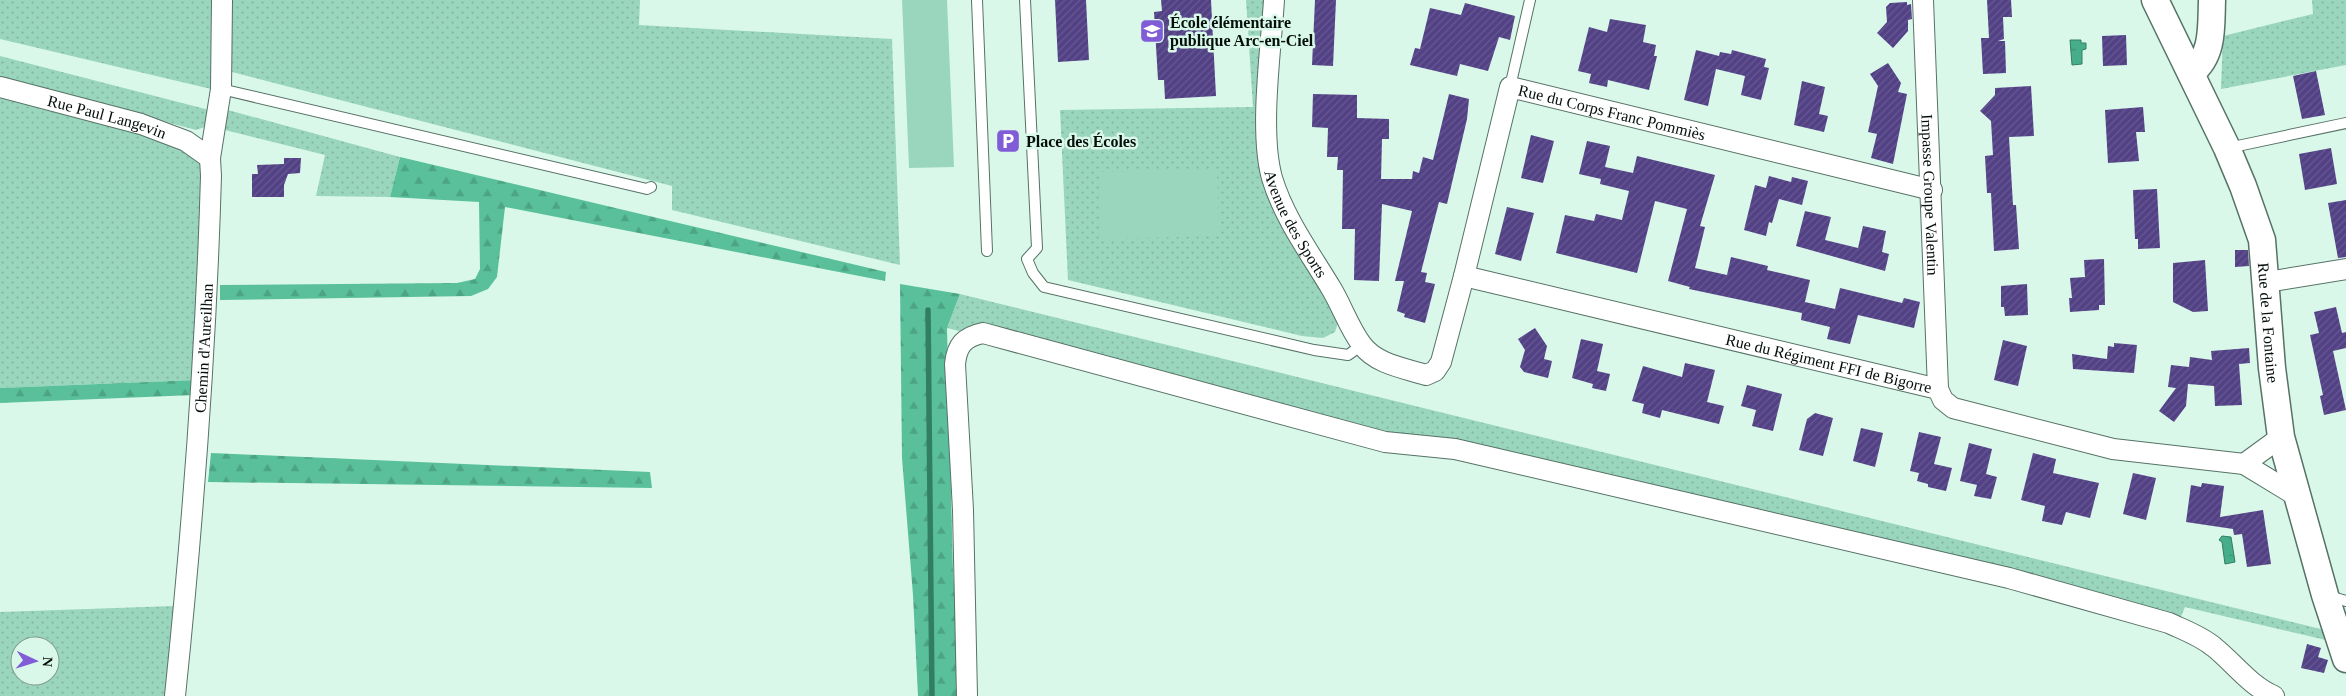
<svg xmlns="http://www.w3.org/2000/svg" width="2346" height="696" font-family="'Times New Roman',serif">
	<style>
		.green { fill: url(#green-dots); fill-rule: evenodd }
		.forest { fill: url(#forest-firs) }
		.pitch { fill: #9ad6bd }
		.water { fill: url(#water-ripples); stroke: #327e64 }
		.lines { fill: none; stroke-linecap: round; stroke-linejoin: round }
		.stream { stroke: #327e64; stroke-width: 5.5 }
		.building { fill: url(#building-hatch) }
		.service-casing { stroke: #577267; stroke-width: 12 }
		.minor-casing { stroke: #577267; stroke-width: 22 }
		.tertiary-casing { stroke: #577267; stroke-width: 29 }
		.service { stroke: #fff; stroke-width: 10 }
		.minor { stroke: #fff; stroke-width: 20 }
		.tertiary { stroke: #fff; stroke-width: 26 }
		.labels { text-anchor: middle; stroke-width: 5; stroke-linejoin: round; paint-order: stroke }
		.poi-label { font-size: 16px; font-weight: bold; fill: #040e0a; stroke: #d9f8ea; text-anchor: start }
		.street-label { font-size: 16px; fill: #040e0a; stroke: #d9f8ea }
	</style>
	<defs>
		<pattern id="green-dots" width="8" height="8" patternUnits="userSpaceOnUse" patternTransform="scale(1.25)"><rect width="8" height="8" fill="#9ad6bd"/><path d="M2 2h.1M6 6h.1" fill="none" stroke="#83b6a1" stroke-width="1.8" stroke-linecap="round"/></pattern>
		<pattern id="forest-firs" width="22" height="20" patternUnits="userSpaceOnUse" patternTransform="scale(1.25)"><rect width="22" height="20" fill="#59c09b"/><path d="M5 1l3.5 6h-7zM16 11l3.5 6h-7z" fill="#4ca484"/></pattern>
		<pattern id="water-ripples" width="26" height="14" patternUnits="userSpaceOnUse" patternTransform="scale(1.25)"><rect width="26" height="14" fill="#46ae8a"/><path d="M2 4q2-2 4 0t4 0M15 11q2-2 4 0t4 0" fill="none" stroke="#3c9476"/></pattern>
		<pattern id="building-hatch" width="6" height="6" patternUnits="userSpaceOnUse" patternTransform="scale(1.25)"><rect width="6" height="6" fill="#534186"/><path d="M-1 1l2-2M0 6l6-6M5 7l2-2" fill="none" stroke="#665990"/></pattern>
	</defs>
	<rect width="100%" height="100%" fill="#d9f8ea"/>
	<path class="green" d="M 0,0 L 640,0 L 639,25 L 892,39 L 900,265 L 672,210 L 672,186 L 213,67 L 211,89 L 0,39 Z
		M 1246,0 L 1264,0 L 1263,170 L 1339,319 L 1335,332 L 1323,338 L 1302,336 L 1068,280 L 1060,110 L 1253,107 Z
		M 2312,0 L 2346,0 L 2346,65 L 2221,89 L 2223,36 L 2313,14 Z
		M 0,56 L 217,112 L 208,126 L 196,130 L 0,77 Z
		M 0,96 L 178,143 L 200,163 L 205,188 L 197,380 L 0,388 Z
		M 228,110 L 400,157 L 390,197 L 316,196 L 325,155 L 225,130 Z
		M 960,294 L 2329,631 L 2330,641 L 2185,607 L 2176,628 L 991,339 L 947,328 Z
		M 174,606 L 165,696 L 0,696 L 0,612 ZM 20,646 L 50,646 L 50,676 L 20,676 Z"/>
	<path class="forest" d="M 400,157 L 886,272 L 885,281 L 505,207 L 497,277 L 488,289 L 471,296 L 220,300 L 220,285 L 457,283 L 475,279 L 480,269 L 479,202 L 390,197 Z
		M 900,284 L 960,294 L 947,328 L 953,571 L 962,696 L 918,696 L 913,595 L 902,458 Z
		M 197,380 L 194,395 L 0,403 L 0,388 Z
		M 211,453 L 650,472 L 652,488 L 208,482 Z"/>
	<path class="pitch" d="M 902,0 L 947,0 L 954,167 L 909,168 Z
		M 1217,169 L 1219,236 L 1101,239 L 1099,172 Z"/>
	<path class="water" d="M 2070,40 L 2081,40 L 2081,43 L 2086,43 L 2086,49 L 2082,50 L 2082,64 L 2072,65 Z
		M 2222,536 L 2231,537 L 2235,562 L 2225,564 L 2222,542 L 2219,540 Z"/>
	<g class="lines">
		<path class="stream" d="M 928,310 L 932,696"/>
	</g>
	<path class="building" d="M 1055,0 L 1086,0 L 1089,60 L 1058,62 Z
		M 1161,0 L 1211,0 L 1216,96 L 1165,99 L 1164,80 L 1158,80 L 1154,12 L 1162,11 Z
		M 1315,0 L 1336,0 L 1333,66 L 1312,65 Z
		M 1987,0 L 2011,0 L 2012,17 L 2003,17 L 2004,39 L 1998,41 L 2005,41 L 2006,73 L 1983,74 L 1981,38 L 1989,38 Z
		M 1907,2 L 1907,5 L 1911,4 L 1912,19 L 1908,20 L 1908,31 L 1893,48 L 1877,33 L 1887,22 L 1886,7 L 1890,3 Z
		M 1465,3 L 1515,16 L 1510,40 L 1499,37 L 1488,71 L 1460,64 L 1457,76 L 1410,65 L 1415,48 L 1420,49 L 1430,8 L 1461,15 Z
		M 1610,19 L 1646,25 L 1643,42 L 1656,45 L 1654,56 L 1657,56 L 1649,90 L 1608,80 L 1607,87 L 1589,83 L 1591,74 L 1578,71 L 1589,27 L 1607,32 Z
		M 2126,35 L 2127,65 L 2103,66 L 2102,36 Z
		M 1696,50 L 1719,56 L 1720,52 L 1731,54 L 1732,50 L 1766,59 L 1764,67 L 1769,68 L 1761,100 L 1741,95 L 1745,76 L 1716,69 L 1708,106 L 1684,100 Z
		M 1888,63 L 1901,83 L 1898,92 L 1907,94 L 1893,164 L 1871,158 L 1877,134 L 1868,132 L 1878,86 L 1870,74 Z
		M 2316,71 L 2325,115 L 2302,119 L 2293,76 Z
		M 1802,81 L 1825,87 L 1819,114 L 1828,116 L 1824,132 L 1794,125 Z
		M 2031,86 L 2034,136 L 2009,137 L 2013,205 L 2016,205 L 2019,249 L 1994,251 L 1991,193 L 1987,193 L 1985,156 L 1993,155 L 1991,121 L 1980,111 L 1995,95 L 1995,88 Z
		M 1313,94 L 1357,95 L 1357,118 L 1389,119 L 1389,139 L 1382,139 L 1381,179 L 1412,179 L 1413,171 L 1419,173 L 1423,157 L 1433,160 L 1449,94 L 1469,99 L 1467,119 L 1447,204 L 1439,202 L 1421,272 L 1427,273 L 1425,282 L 1435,284 L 1425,323 L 1404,317 L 1405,314 L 1397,311 L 1404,281 L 1395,281 L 1412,211 L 1382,204 L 1379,281 L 1354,280 L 1355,229 L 1342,229 L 1343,170 L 1337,170 L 1338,157 L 1327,157 L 1328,128 L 1312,127 Z
		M 2143,107 L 2145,132 L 2136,132 L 2139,161 L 2108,163 L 2105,110 Z
		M 1531,135 L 1554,141 L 1543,183 L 1521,178 Z
		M 1587,141 L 1610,146 L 1605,167 L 1633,173 L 1637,156 L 1715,175 L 1700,226 L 1705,227 L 1695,268 L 1727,275 L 1731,257 L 1768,266 L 1767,270 L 1810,280 L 1804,306 L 1805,302 L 1835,309 L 1840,288 L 1902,303 L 1904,298 L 1920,302 L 1914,328 L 1858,315 L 1850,344 L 1827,339 L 1830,327 L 1801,320 L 1802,313 L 1689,289 L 1690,287 L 1668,281 L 1687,209 L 1655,201 L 1637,273 L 1556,253 L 1565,215 L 1594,221 L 1596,214 L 1622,220 L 1629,191 L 1600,184 L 1601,179 L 1579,174 Z
		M 2331,148 L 2337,184 L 2305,190 L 2299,154 Z
		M 284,158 L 301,158 L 300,173 L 288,174 L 284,185 L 284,197 L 252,197 L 252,174 L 258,174 L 257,165 L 284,164 Z
		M 1769,176 L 1791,182 L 1792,177 L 1808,181 L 1802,205 L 1779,199 L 1772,223 L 1769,222 L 1766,236 L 1744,230 L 1755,185 L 1766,188 Z
		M 2157,189 L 2160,248 L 2138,249 L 2138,239 L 2135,239 L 2133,190 Z
		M 2346,200 L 2346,257 L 2338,258 L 2328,203 Z
		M 1507,207 L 1534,213 L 1521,261 L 1495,254 Z
		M 1805,211 L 1831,217 L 1825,240 L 1858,248 L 1863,226 L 1886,231 L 1882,252 L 1889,254 L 1885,271 L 1796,246 Z
		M 2235,250 L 2248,250 L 2249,266 L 2235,267 Z
		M 2104,259 L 2105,305 L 2099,305 L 2099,310 L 2070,312 L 2069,298 L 2072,298 L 2070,278 L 2085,277 L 2084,260 Z
		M 2205,260 L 2208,311 L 2193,312 L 2173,302 L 2173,263 Z
		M 2027,284 L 2028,315 L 2005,316 L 2004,307 L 2001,307 L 2001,286 Z
		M 2336,307 L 2342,333 L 2346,332 L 2346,348 L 2333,351 L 2346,410 L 2324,415 L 2320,396 L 2323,395 L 2310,335 L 2319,333 L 2314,312 Z
		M 1535,328 L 1547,346 L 1544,359 L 1552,361 L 1548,378 L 1524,372 L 1520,367 L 1525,350 L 1518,339 Z
		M 1581,339 L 1603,344 L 1597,371 L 1610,374 L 1606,391 L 1592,388 L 1593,384 L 1572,378 Z
		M 2003,340 L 2027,346 L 2018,386 L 1994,380 Z
		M 2114,343 L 2137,345 L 2134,373 L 2073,369 L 2072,354 L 2107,359 L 2108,346 L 2114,347 Z
		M 2249,348 L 2250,363 L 2239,364 L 2242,405 L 2215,406 L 2214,386 L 2188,384 L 2186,406 L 2174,422 L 2159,411 L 2176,388 L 2168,387 L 2171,365 L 2189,367 L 2190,357 L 2212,360 L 2211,351 Z
		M 1685,363 L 1715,370 L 1707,402 L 1724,406 L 1719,424 L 1662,410 L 1660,418 L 1642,413 L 1644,404 L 1632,401 L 1643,366 L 1682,377 Z
		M 1747,385 L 1782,394 L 1773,431 L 1752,426 L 1756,410 L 1741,406 Z
		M 1815,413 L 1833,418 L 1823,456 L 1799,450 L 1807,419 Z
		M 1861,428 L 1883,433 L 1875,467 L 1853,461 Z
		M 1919,432 L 1941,437 L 1934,464 L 1952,468 L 1946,491 L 1928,487 L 1928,484 L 1917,481 L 1919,473 L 1910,471 Z
		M 1969,443 L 1992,449 L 1986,474 L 1997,477 L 1991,499 L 1974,496 L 1977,485 L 1960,481 Z
		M 2033,453 L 2056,459 L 2053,473 L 2099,483 L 2090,518 L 2066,512 L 2062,525 L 2042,521 L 2045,506 L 2021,500 Z
		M 2133,473 L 2156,478 L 2146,520 L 2123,514 Z
		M 2202,483 L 2224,486 L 2220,517 L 2263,510 L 2271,564 L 2247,567 L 2242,534 L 2234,535 L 2233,529 L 2186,522 L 2191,485 L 2201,487 Z
		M 2307,644 L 2321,648 L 2318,657 L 2328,660 L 2324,673 L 2301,668 Z"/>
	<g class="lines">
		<defs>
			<path id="service" d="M 977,0 L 987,251
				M 1025,0 L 1037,248 L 1027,259 L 1033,273 L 1044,287 L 1314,350 L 1348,355 L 1362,345
				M 1510,87 L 1530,0
				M 221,89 L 647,189 L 651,187
				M 2228,148 L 2346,123
				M 2329,596 L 2346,601"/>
			<g id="minor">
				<path id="s1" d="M 1274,0 C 1271,50 1259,131 1272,178 C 1284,218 1310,253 1331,288 C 1342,306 1349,328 1362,345 C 1376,364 1404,368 1426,375 L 1435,371 L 1441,362 L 1464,276 L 1510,87 L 1932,190"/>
				<path id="s2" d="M 1923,0 L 1938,389"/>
				<path id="s3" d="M 0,87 L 141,124 L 186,141 L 210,158"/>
				<path id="s4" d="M 1464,276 L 1938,389 L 1943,400 L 1953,408 L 2113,449 L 2244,464 L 2300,498"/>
				<path d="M 2267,282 L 2346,269"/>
				<path d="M 2244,464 L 2281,437"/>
				<path id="s5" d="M 175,696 C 193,523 206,350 211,176 L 210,158 L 221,89 L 222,0"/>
				<path d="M 967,696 L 963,510 L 955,364 C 957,345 964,337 983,333 L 1385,442 L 1455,449 L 2009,578 L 2169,623 C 2184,630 2201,636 2214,647 C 2234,663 2249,685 2274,696"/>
			</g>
			<g id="tertiary">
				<path id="s6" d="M 2155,0 L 2227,148 L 2243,186 L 2262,240 L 2272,368 L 2281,437 L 2325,595 L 2346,659"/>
				<path d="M 2191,73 C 2214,55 2211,27 2212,0"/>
			</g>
		</defs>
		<use href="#service" class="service-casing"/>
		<use href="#minor" class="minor-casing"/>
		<use href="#tertiary" class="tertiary-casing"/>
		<use href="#service" class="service"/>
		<use href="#minor" class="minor"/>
		<use href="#tertiary" class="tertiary"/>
	</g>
	<defs>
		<symbol id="school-square" viewBox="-11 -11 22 22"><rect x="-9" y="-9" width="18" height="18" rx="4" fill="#805dd7" stroke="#d9f8ea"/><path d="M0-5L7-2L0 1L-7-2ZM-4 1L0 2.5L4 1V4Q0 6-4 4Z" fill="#fff"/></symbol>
		<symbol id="parking-square" viewBox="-11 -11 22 22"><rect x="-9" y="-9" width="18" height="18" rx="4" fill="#805dd7" stroke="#d9f8ea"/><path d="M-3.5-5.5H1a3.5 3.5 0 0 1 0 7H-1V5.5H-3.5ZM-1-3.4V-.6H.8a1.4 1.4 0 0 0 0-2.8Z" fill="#fff"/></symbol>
	</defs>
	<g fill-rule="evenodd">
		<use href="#school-square" x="1138" y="17" width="28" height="28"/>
		<use href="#parking-square" x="994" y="127" width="28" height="28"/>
	</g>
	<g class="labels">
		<g class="poi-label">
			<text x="1170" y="28">École élémentaire<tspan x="1170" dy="18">publique Arc-en-Ciel</tspan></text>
			<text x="1026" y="147">Place des Écoles</text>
		</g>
		<g class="street-label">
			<text dy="6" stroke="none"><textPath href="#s1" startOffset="850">Rue du Corps Franc Pommiès</textPath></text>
			<text dy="6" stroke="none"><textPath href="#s3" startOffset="111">Rue Paul Langevin</textPath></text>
			<text dy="6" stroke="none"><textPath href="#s2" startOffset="195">Impasse Groupe Valentin</textPath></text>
			<text dy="6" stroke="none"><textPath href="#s1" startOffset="230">Avenue des Sports</textPath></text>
			<text dy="6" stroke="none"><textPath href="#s6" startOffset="346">Rue de la Fontaine</textPath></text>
			<text dy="6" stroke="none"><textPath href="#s5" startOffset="349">Chemin d'Aureilhan</textPath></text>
			<text dy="6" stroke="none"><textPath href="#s4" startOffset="375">Rue du Régiment FFI de Bigorre</textPath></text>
		</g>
	</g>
	<g transform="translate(35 661) rotate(94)"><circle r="24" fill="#d9f8ea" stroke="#849a90"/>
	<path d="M0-4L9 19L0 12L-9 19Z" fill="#805dd7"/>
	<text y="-8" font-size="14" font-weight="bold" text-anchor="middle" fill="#040e0a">N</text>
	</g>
</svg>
